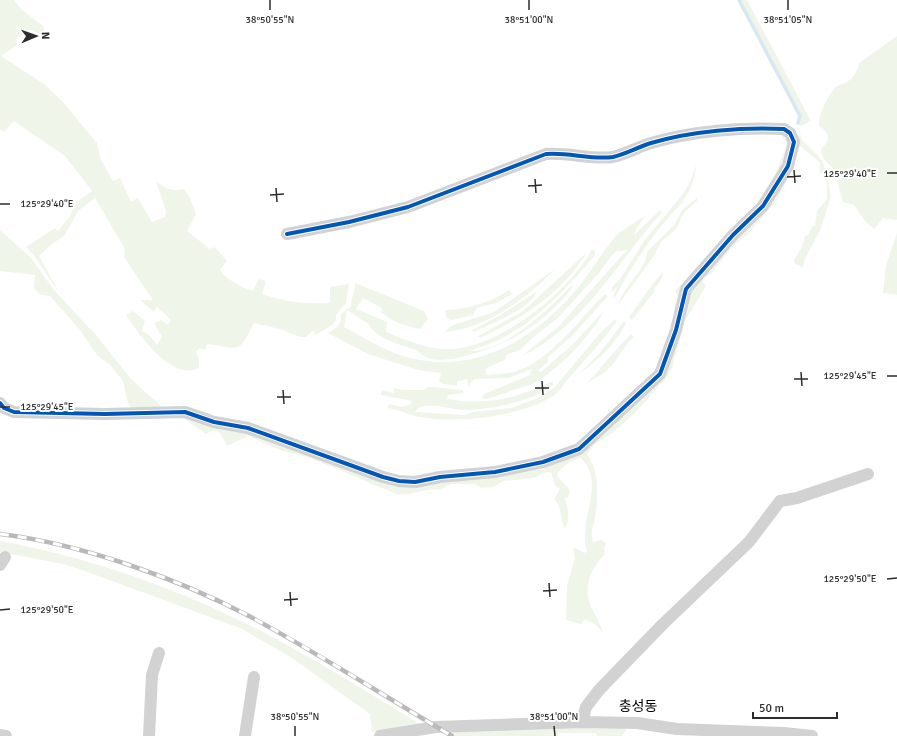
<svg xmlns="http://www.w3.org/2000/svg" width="897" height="736" font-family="Signika,'Noto Sans KR',sans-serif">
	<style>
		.green { fill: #f0f5ea }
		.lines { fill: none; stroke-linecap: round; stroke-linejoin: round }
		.stream { stroke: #d6e8f2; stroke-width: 3.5 }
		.street { stroke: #d2d2d2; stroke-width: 12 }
		.rail-casing { stroke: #b9b9b9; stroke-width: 4.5 }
		.rail { stroke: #fff; stroke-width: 3; stroke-dasharray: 9; stroke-linecap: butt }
		.cycleway-casing { stroke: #fff; stroke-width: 6 }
		.cycleway { stroke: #0057b8; stroke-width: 4 }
		.ticks { fill: none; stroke: #2d2d2d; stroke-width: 1.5 }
		.labels { text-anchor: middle; stroke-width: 4; stroke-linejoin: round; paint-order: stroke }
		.quarter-label { font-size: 14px; fill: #000; stroke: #fff }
		.ticks-label { font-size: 10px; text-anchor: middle; fill: #2d2d2d; stroke: #fff; stroke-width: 4; stroke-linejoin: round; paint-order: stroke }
	</style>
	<rect width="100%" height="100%" fill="#fff"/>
	<path class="green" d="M 0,0 L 14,0 L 21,9 L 44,27 L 44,36 L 29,29 L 16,39 L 17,45 L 1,56 L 44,84 L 62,101 L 97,143 L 101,160 L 113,181 L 120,178 L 131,202 L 138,198 L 152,222 L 165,217 L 166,211 L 156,181 C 166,189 172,192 184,189 L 190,198 L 196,214 L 187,231 L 210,249 L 215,247 L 227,261 L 220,270 C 227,280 241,287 253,291 L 259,279 L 266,281 L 262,294 C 285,302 306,304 330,303 L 330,287 L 349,284 L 346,303 L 336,315 C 337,326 324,329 316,335 L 313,330 L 306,337 L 300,337 L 280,329 L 254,323 C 237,356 241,348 207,344 L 205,350 L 200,348 L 196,351 L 199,361 L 199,368 C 172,382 139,335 126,315 L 133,311 L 145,321 L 142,331 L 149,335 L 157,345 L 162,337 L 154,323 L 161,320 L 168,325 L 171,320 L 157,307 L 154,312 L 140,300 L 153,300 L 124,257 L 125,249 L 95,198 L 78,211 L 64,236 L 52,244 L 39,256 L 60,294 L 33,254 L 26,247 L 55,228 L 58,231 L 70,216 L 75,203 L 92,191 L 65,156 L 14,121 L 4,132 L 0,129 Z
		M 740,0 L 747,0 L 811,121 L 801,126 L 798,124 L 801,115 Z
		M 897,36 L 897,220 L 883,218 L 874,229 L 864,220 L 854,205 L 843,202 L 839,189 L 838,180 L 842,177 C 835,169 820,160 821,149 C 831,140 830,133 819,126 C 817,117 829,93 836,87 C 838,85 842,84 845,83 C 852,80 858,71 859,63 Z
		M 778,131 L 783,133 L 791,147 L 769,192 L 676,309 L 675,305 L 678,295 L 675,291 L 725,235 L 755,206 L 776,173 L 787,143 Z
		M 800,134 L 803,141 L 822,160 L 826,171 L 831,197 L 821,228 L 804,261 L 803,267 L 795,264 L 794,260 C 799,253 804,244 805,236 L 808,235 L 812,227 L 815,225 L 817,211 L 827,199 L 827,185 L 824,175 L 820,173 L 820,163 L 801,146 L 799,147 L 792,170 L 777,200 L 748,234 L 732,247 L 711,274 L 705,277 L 702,282 L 706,286 L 685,321 L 672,368 L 667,377 L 635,413 L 612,433 L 594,445 L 587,454 C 600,473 598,496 595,518 C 593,527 590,532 593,542 L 601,540 L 606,543 L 604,549 L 605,554 C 592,567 583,585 590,604 C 594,614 600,622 603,633 C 597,626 593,621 584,620 L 581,624 L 566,620 L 567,586 L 575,558 L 573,547 L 585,553 L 587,551 C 577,521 607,484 581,458 C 574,458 560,468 557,474 C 560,481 566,484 570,491 L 568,497 L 565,498 C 567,508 572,521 564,529 L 559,506 L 554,499 L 560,489 L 555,485 L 551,472 L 543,473 L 536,477 L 525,479 L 503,481 L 493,487 L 481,488 L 474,484 L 450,484 L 440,490 C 429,487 411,496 396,494 L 311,458 L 280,450 L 248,436 L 227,446 L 220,433 L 214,430 L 206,434 L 176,413 L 236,429 L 384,480 L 556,461 L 647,391 L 689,290 L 742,232 Z
		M 696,165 C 693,200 674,208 655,234 C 641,253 627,274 616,296 L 613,297 L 617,287 L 612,292 L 612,287 L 620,279 L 644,241 L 683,194 L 690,182 Z
		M 697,198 L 697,201 L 683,214 L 677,228 L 661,242 L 654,256 L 618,305 C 622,288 647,269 647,252 L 674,225 L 683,209 Z
		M 660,210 L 662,212 C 619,260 582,328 522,356 L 558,327 L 627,250 L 617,251 L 612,255 L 599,273 L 557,319 L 532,338 L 521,349 L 506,355 L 506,359 L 485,369 L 487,375 C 497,374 507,374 517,371 C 551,360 580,318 605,294 L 608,296 L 572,336 L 548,357 L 548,362 L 538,370 L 541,372 L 572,345 L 603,312 C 593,334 556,372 534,383 C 526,387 517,388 508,392 C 499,395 491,399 482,399 L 484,394 L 530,375 L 532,369 L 509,378 L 474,379 L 468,387 L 467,379 L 457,381 L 457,386 L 444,384 L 439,381 L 441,373 L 418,370 L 368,354 L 328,333 C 337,328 342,325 341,314 L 351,306 C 351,298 355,291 355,283 L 424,311 L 428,319 L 420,329 C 406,326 392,322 381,312 L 382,308 L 363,298 L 356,309 L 387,322 L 386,332 C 407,340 428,350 451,349 C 499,348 570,291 592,249 L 595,251 L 595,255 C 568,288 535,323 496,341 C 488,345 478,347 470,351 C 507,351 547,310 571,286 L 573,287 C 545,323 508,346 465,356 C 454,359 439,362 428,358 C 424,357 420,352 416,350 C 411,348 406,347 401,345 C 391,342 372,334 369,324 L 347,310 L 344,327 C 363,337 380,348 400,355 C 470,378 532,342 576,290 C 591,273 601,253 616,236 C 621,230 638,221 646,215 L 635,231 L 635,234 Z
		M 0,230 L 31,258 L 54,290 L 95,334 L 131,379 L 162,407 L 132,410 L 128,403 L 123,381 L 110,365 L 97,355 L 80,330 L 50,296 L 41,295 L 34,288 L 35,275 L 0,271 Z
		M 897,233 L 897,295 L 883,293 L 886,265 Z
		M 587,252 C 563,293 521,319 480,338 L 478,336 L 523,311 Z
		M 555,269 C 528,298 485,329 444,332 L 453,325 L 494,312 Z
		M 664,271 L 660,282 L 654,288 L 654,292 L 632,320 L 629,317 L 655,281 Z
		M 509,290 L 512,294 L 496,303 L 477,308 L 473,315 L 452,320 L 447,319 L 445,310 C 467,309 491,303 509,290 Z
		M 536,292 C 535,306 486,327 473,332 L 472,330 L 499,316 Z
		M 615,319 L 617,321 C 602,342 585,360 568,379 C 564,383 561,390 557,393 C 527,418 435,428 401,411 C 396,409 392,410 387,407 L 390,404 L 401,407 L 410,405 L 412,401 L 381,395 L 381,390 L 393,393 L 395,388 L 402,390 L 424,390 L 428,387 L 434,387 L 463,390 L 464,393 L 448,395 L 447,399 C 488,406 517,398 553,381 L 553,385 C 534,401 490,410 465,410 C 449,409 434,403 419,407 L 415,412 L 465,415 L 473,412 L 511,408 L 536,399 L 554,388 L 600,333 Z
		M 624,321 L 626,323 C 615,346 597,360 577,376 L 598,355 Z
		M 631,334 L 634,337 C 625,345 620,355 613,364 C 606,373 596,377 587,383 C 602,367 615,349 631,334 Z
		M 0,541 C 83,556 165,584 241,621 C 303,651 362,689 422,725 L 372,732 L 370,714 L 292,658 L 240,628 L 82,570 L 63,564 L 0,552 Z
		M 628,726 L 622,736 L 597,736 L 596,733 L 559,733 L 558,736 L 456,736 L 447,731 C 507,731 568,727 628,726 Z"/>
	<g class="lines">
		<path class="stream" d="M 739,0 L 800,116 L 798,123"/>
		<path class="street" d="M 0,403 L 4,408 L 14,412 L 105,414 L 185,412 L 214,422 L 248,428 L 383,477 L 399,481 L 415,482 L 440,477 L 495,472 L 543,462 L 579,449 L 660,374 L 676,330 L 686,289 L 733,235 L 763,206 L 788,166 L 794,142 L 790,133 L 784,129 C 742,127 692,131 651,143 C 638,147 626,154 613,157 C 591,160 568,152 546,154 L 408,207 L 349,222 L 287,234
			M 0,565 L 5,557
			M 582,722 L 586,707 L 599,690 L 663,624 L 749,542 L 780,501 L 797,498 L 868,474
			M 0,735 L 6,736
			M 149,736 L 152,675 L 159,653
			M 245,736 L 254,677
			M 380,736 L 436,727 L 582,722 L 637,723 L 677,729 L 784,733 L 812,736"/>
		<defs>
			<path id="rail" d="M 0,534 C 82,544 176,578 249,616 C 318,653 384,696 452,736"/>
		</defs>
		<use href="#rail" class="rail-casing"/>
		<use href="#rail" class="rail"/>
		<defs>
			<path id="cycleway" d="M 0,403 L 4,408 L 14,412 L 105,414 L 185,412 L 214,422 L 248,428 L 383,477 L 399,481 L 415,482 L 440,477 L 495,472 L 543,462 L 579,449 L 660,374 L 676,330 L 686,289 L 733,235 L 763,206 L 788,166 L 794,142 L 790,133 L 784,129 C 742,127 692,131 651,143 C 638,147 626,154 613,157 C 591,160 568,152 546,154 L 408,207 L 349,222 L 287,234"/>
		</defs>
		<use href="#cycleway" class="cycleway-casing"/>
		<use href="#cycleway" class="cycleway"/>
	</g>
	<path class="ticks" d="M 270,0 L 270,10M 529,0 L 529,10M 788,0 L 788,10M 794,170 L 795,183M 887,173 L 897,173M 787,177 L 801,176M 535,179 L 536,193M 528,186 L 542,185M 276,188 L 277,202M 270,195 L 284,194M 0,204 L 10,204M 801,372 L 802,386M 887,376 L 897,376M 794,379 L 808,379M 542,381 L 543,395M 535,388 L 549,388M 283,390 L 284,404M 277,397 L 291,397M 0,407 L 10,407M 887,579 L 897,578M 549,583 L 550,597M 543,591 L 557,590M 290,592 L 291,606M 284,600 L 298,599M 0,610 L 10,609M 295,726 L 295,736M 554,726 L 555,736"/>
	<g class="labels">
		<g class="quarter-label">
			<text x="638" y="711">충성동</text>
		</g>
	</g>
	<g class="ticks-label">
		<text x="270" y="23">38°50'55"N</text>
		<text x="529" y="23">38°51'00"N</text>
		<text x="788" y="23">38°51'05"N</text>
		<text x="850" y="177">125°29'40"E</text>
		<text x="47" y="207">125°29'40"E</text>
		<text x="850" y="379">125°29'45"E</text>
		<text x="47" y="410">125°29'45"E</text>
		<text x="850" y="582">125°29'50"E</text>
		<text x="47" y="613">125°29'50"E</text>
		<text x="295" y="720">38°50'55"N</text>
		<text x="554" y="720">38°51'00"N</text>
	</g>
	<g transform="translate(36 36) rotate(88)" stroke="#ffffff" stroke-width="3" paint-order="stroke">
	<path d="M0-3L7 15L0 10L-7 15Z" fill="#2d2d2d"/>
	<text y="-6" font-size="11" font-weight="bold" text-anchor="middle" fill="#2d2d2d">N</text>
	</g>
	<path d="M753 712v6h84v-6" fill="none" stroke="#2d2d2d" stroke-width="2"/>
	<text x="759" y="712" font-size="12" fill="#2d2d2d" stroke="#ffffff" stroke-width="3" paint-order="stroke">50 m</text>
</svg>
